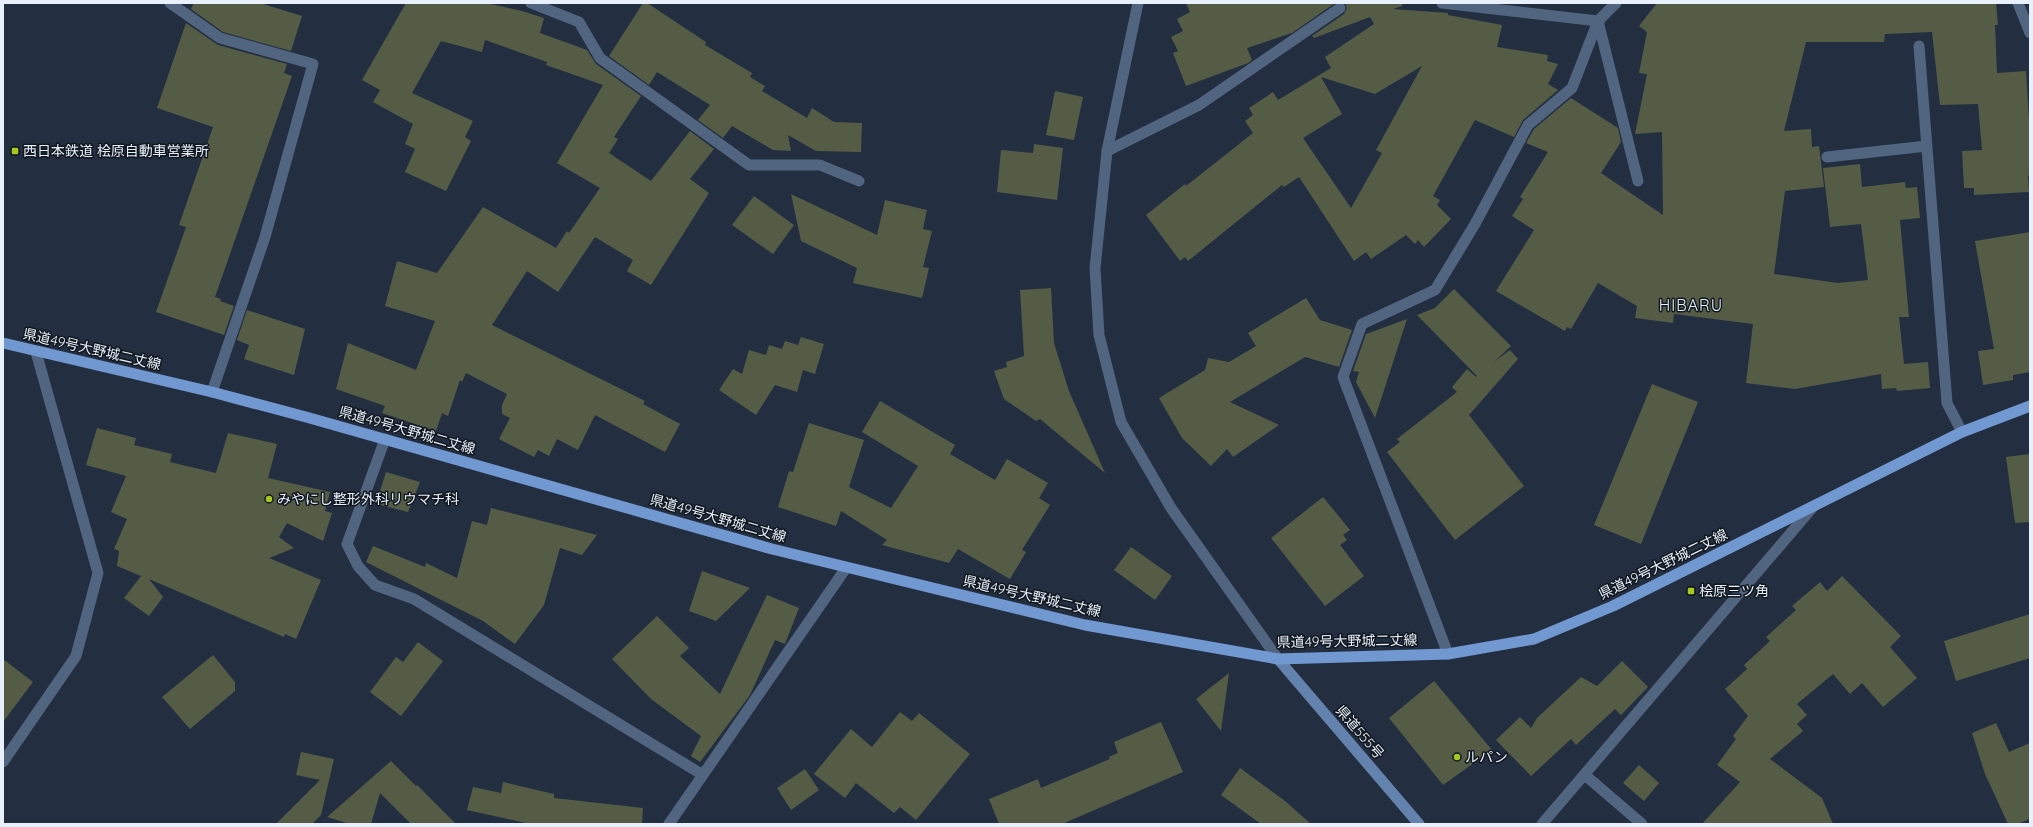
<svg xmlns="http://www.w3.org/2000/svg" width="2033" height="827" font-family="Quicksand,'Noto Sans JP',sans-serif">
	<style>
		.building { fill: #555c46; fill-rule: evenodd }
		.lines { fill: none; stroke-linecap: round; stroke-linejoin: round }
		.minor { stroke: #516480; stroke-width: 11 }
		.tertiary { stroke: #516480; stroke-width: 11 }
		.secondary { stroke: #6382ad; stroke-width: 11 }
		.primary { stroke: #7198d1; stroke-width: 11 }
		.poi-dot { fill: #a5c823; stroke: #11171f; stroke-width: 1.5 }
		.labels { text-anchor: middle; stroke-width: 3; stroke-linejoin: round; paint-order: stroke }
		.poi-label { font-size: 14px; fill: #e8f0fb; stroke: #11171f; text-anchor: start }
		.street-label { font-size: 14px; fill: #e8f0fb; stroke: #11171f }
		.quarter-label { font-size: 16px; letter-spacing: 1px; fill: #e8f0fb; stroke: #11171f }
	</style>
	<rect width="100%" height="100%" fill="#232f40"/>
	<path class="building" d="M 194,3 L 260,3 L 302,16 L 291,51 L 223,32 L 191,9 Z
		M 406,3 L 486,3 L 522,11 L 544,18 L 540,33 L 587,50 L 596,64 L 641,96 L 614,137 L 618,139 L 609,153 L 651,181 L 690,131 L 714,149 L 690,179 L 709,193 L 651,285 L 627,271 L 633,260 L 595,237 L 558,292 L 527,271 L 492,325 L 619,388 L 645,401 L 643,404 L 680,424 L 665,452 L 595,415 L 578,450 L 557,439 L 549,456 L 538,450 L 534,457 L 499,439 L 510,418 L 502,414 L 502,405 L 507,394 L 466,373 L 462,382 L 460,380 L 448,416 L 442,413 L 436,431 L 382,413 L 385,406 L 336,389 L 348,343 L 416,370 L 435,321 L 385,306 L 397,261 L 437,273 L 483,207 L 556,248 L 567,231 L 569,233 L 600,188 L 557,163 L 603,85 L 546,65 L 547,62 L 485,40 L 482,52 L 441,41 L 412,93 L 473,121 L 465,137 L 471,141 L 446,191 L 405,172 L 415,149 L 405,144 L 413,124 L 373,102 L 380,90 L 362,80 Z
		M 643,3 L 647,3 L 706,42 L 705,45 L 752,73 L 750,77 L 765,86 L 762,91 L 807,118 L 812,108 L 834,122 L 862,123 L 861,152 L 816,151 L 788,135 L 791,151 L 773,150 L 732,126 L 723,138 L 698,120 L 710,105 L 657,72 L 649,85 L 609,56 Z
		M 1186,3 L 1335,3 L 1292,33 L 1247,48 L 1252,60 L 1248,63 L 1186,86 L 1173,53 L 1178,51 L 1171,37 L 1183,31 L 1177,19 L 1190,12 Z
		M 1345,3 L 1402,3 L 1402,6 L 1393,9 L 1448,13 L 1448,15 L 1502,25 L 1497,47 L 1548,55 L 1547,61 L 1558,64 L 1548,84 L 1558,90 L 1523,120 L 1514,137 L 1475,120 L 1433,196 L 1440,200 L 1437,205 L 1451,219 L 1424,247 L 1418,240 L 1415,244 L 1406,235 L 1371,259 L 1366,252 L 1354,261 L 1299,177 L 1284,187 L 1282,185 L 1188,261 L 1185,257 L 1180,261 L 1146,215 L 1185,184 L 1186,186 L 1253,133 L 1245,121 L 1253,115 L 1249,108 L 1273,92 L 1278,100 L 1331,68 L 1325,57 L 1374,24 L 1370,17 L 1314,38 L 1312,36 L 1344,14 L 1347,8 ZM 1422,66 L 1376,150 L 1382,153 L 1351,208 L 1303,138 L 1342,114 L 1321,77 L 1375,94 Z
		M 1657,3 L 1996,3 L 1998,25 L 1995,25 L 1997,73 L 2026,71 L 2030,136 L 2030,175 L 2028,176 L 2029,192 L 1974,195 L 1974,188 L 1964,188 L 1962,151 L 1982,150 L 1978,104 L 1940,105 L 1932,32 L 1885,34 L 1884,42 L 1806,42 L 1784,131 L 1811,129 L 1812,147 L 1819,146 L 1824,187 L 1785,191 L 1774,274 L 1838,283 L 1868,280 L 1861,224 L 1830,227 L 1823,168 L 1860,164 L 1862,187 L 1905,182 L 1906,188 L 1917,187 L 1920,218 L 1900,220 L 1909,317 L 1899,317 L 1904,364 L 1928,362 L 1930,388 L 1897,391 L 1896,388 L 1882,389 L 1881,374 L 1795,389 L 1746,383 L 1753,324 L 1674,314 L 1673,323 L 1635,318 L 1637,306 L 1598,283 L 1571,329 L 1567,327 L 1565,331 L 1496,291 L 1534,230 L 1512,216 L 1523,199 L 1520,197 L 1548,152 L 1526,143 L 1534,129 L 1571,98 L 1618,128 L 1621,142 L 1601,173 L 1663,215 L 1662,132 L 1635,134 L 1647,74 L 1639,73 L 1647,32 L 1639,26 Z
		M 186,23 L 218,45 L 287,64 L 284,73 L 292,76 L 215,297 L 221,299 L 220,301 L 234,306 L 224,335 L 156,312 L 186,227 L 179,225 L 213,127 L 157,108 Z
		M 1055,91 L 1083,97 L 1074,140 L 1046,135 Z
		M 1034,144 L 1063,148 L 1057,200 L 997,192 L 1001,150 L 1033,153 Z
		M 791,194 L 877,235 L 885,200 L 927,210 L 923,229 L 932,231 L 923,267 L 929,268 L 922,298 L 853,283 L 857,268 L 801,241 Z
		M 754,196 L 794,225 L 773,254 L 732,225 Z
		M 2030,232 L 2030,372 L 2013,375 L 2013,380 L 1983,385 L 1978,351 L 1994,349 L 1975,241 Z
		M 1051,288 L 1054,343 L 1069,391 L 1105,473 L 1040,419 L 1036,421 L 1004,399 L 994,371 L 1007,367 L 1006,362 L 1024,356 L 1020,290 Z
		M 1454,289 L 1511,346 L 1494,362 L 1510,350 L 1518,359 L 1469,415 L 1524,486 L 1455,540 L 1387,452 L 1400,442 L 1397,439 L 1457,392 L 1452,387 L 1467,369 L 1476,377 L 1477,376 L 1417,315 L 1435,308 Z
		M 1306,298 L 1320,320 L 1352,330 L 1339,367 L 1305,357 L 1230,402 L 1279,425 L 1233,457 L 1227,449 L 1211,466 L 1182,438 L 1159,398 L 1205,370 L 1208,358 L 1229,362 L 1256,346 L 1248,333 Z
		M 247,310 L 305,329 L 294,375 L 244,359 L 249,345 L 237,340 Z
		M 1407,319 L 1375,418 L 1356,382 L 1359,372 L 1353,371 L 1366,334 Z
		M 801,337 L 824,344 L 815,374 L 803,370 L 797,392 L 775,385 L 756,415 L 719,390 L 733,369 L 742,374 L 749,350 L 766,355 L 769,345 L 782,349 L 785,341 L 798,345 Z
		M 1652,384 L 1698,402 L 1641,544 L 1594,525 Z
		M 880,401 L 955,445 L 950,454 L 995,480 L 1007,459 L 1048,483 L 1039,498 L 1050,505 L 1022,550 L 1026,552 L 1010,579 L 958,549 L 949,563 L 882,545 L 887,540 L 841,511 L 836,526 L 778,507 L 789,471 L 793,472 L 809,423 L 864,440 L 849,487 L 891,508 L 918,466 L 862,432 Z
		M 97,428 L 136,438 L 134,445 L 172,454 L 170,462 L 216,473 L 228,433 L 277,444 L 268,478 L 330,492 L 325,511 L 332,513 L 323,541 L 287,523 L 279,537 L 294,548 L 269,558 L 321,580 L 296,639 L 285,634 L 284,637 L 149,579 L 163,597 L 149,616 L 124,598 L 141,576 L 117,566 L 119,551 L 114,549 L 127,519 L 111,512 L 126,476 L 86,465 Z
		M 2030,454 L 2030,522 L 2015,523 L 2006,457 Z
		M 386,472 L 420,482 L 408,512 L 376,504 Z
		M 1323,497 L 1350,530 L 1343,535 L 1347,540 L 1340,545 L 1364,576 L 1325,606 L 1271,538 Z
		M 491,508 L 597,535 L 582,555 L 560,548 L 544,605 L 515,644 L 483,621 L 366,562 L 373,546 L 425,567 L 426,563 L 457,578 L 472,521 L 487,525 Z
		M 1131,547 L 1172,576 L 1155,600 L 1114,570 Z
		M 702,571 L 750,588 L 716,621 L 689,611 Z
		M 1842,576 L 1901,636 L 1890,647 L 1917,678 L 1883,707 L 1862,683 L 1850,694 L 1833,674 L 1797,704 L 1807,715 L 1797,724 L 1803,731 L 1770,759 L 1822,798 L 1833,824 L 1702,824 L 1740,782 L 1717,765 L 1736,739 L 1733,736 L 1748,716 L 1725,689 L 1747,669 L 1744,665 L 1770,641 L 1766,637 L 1796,610 L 1792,606 L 1820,582 L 1827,591 Z
		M 767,595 L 799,608 L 785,644 L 775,640 L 750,695 L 700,762 L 691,756 L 701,736 L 651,699 L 612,659 L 657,616 L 689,648 L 680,656 L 720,694 Z
		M 2030,614 L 2030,658 L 1956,681 L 1944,641 Z
		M 418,642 L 443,661 L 401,716 L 370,692 L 396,657 L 403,662 Z
		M 213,655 L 235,682 L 235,691 L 190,729 L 162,697 Z
		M 3,659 L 33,682 L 3,722 Z
		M 1622,661 L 1648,687 L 1621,715 L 1615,709 L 1576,745 L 1571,739 L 1531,776 L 1496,740 L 1520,717 L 1531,728 L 1537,718 L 1581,677 L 1597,686 Z
		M 1229,673 L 1221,731 L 1196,699 Z
		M 1434,681 L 1492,750 L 1443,785 L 1389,718 Z
		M 900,712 L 912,721 L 919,713 L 970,754 L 916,820 L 900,807 L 894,813 L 856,783 L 845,798 L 814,774 L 851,729 L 872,747 Z
		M 1161,722 L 1183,772 L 1062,824 L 999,824 L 989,799 L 1038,779 L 1041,788 L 1110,759 L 1109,757 L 1118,753 L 1114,742 Z
		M 1996,723 L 2009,752 L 2030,743 L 2030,819 L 2017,824 L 2008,824 L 1985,774 L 1972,733 Z
		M 301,752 L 334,759 L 321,815 L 312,824 L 276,824 L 320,780 L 296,775 Z
		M 391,761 L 416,786 L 417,785 L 456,824 L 411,824 L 380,793 L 371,824 L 350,824 L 327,817 Z
		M 1639,765 L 1659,783 L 1644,801 L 1623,783 Z
		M 1240,768 L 1285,801 L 1311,824 L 1261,824 L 1221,795 Z
		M 805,769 L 819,790 L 791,810 L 777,788 Z
		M 503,782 L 554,794 L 554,798 L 643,808 L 642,824 L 530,824 L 467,810 L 473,787 L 501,793 Z"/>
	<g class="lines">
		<path class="minor" d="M 170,3 L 220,38 L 313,64 L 265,237 L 212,392
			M 531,3 L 579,22 L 600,58 L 749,165 L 820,165 L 859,181
			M 1442,3 L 1598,21 L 1572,88 L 1528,125 L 1475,224 L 1435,290 L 1362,324 L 1343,377 L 1448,654
			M 1616,3 L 1598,21 L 1638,181
			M 2018,3 L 2030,33
			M 1919,46 L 1947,403 L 1962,432
			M 1107,151 L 1199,105 L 1340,8
			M 1827,157 L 1927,146
			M 385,439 L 347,544 L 358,566 L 375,585 L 414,599 L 703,775
			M 3,762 L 76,656 L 98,573 L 36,352
			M 1585,775 L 1642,824
			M 669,824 L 846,568
			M 1542,824 L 1813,507"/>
		<path class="tertiary" d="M 1138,3 L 1107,151 L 1095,268 L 1099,335 L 1121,422 L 1171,508 L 1278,659"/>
		<path class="secondary" d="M 1278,659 L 1419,824"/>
		<path class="primary" d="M 3,343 L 212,392 L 306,417 L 772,549 L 1085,625 L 1278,659 L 1448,654 L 1534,639 L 1613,606 L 1962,432 L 2030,406"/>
	</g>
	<g class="poi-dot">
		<rect x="11" y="147" width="8" height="8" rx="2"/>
		<circle cx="269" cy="499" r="4"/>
		<rect x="1687" y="587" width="8" height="8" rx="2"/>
		<circle cx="1457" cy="757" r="4"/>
	</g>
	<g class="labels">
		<g class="poi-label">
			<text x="23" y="156">西日本鉄道 桧原自動車営業所</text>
			<text x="277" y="504">みやにし整形外科リウマチ科</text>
			<text x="1699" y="596">桧原三ツ角</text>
			<text x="1465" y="762">ルパン</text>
		</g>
		<g class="street-label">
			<text transform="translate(92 349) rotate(13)" y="5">県道49号大野城二丈線</text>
			<text transform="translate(407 430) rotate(16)" y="5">県道49号大野城二丈線</text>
			<text transform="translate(718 518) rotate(16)" y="5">県道49号大野城二丈線</text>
			<text transform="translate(1663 564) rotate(-26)" y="5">県道49号大野城二丈線</text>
			<text transform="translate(1032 596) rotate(13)" y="5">県道49号大野城二丈線</text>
			<text transform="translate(1347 641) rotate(-1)" y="5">県道49号大野城二丈線</text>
			<text transform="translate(1360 732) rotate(49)" y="5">県道555号</text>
		</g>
		<g class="quarter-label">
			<text x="1691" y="311">HIBARU</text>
		</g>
	</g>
	<rect width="2033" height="827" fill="none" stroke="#e8f0fb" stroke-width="8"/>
</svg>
